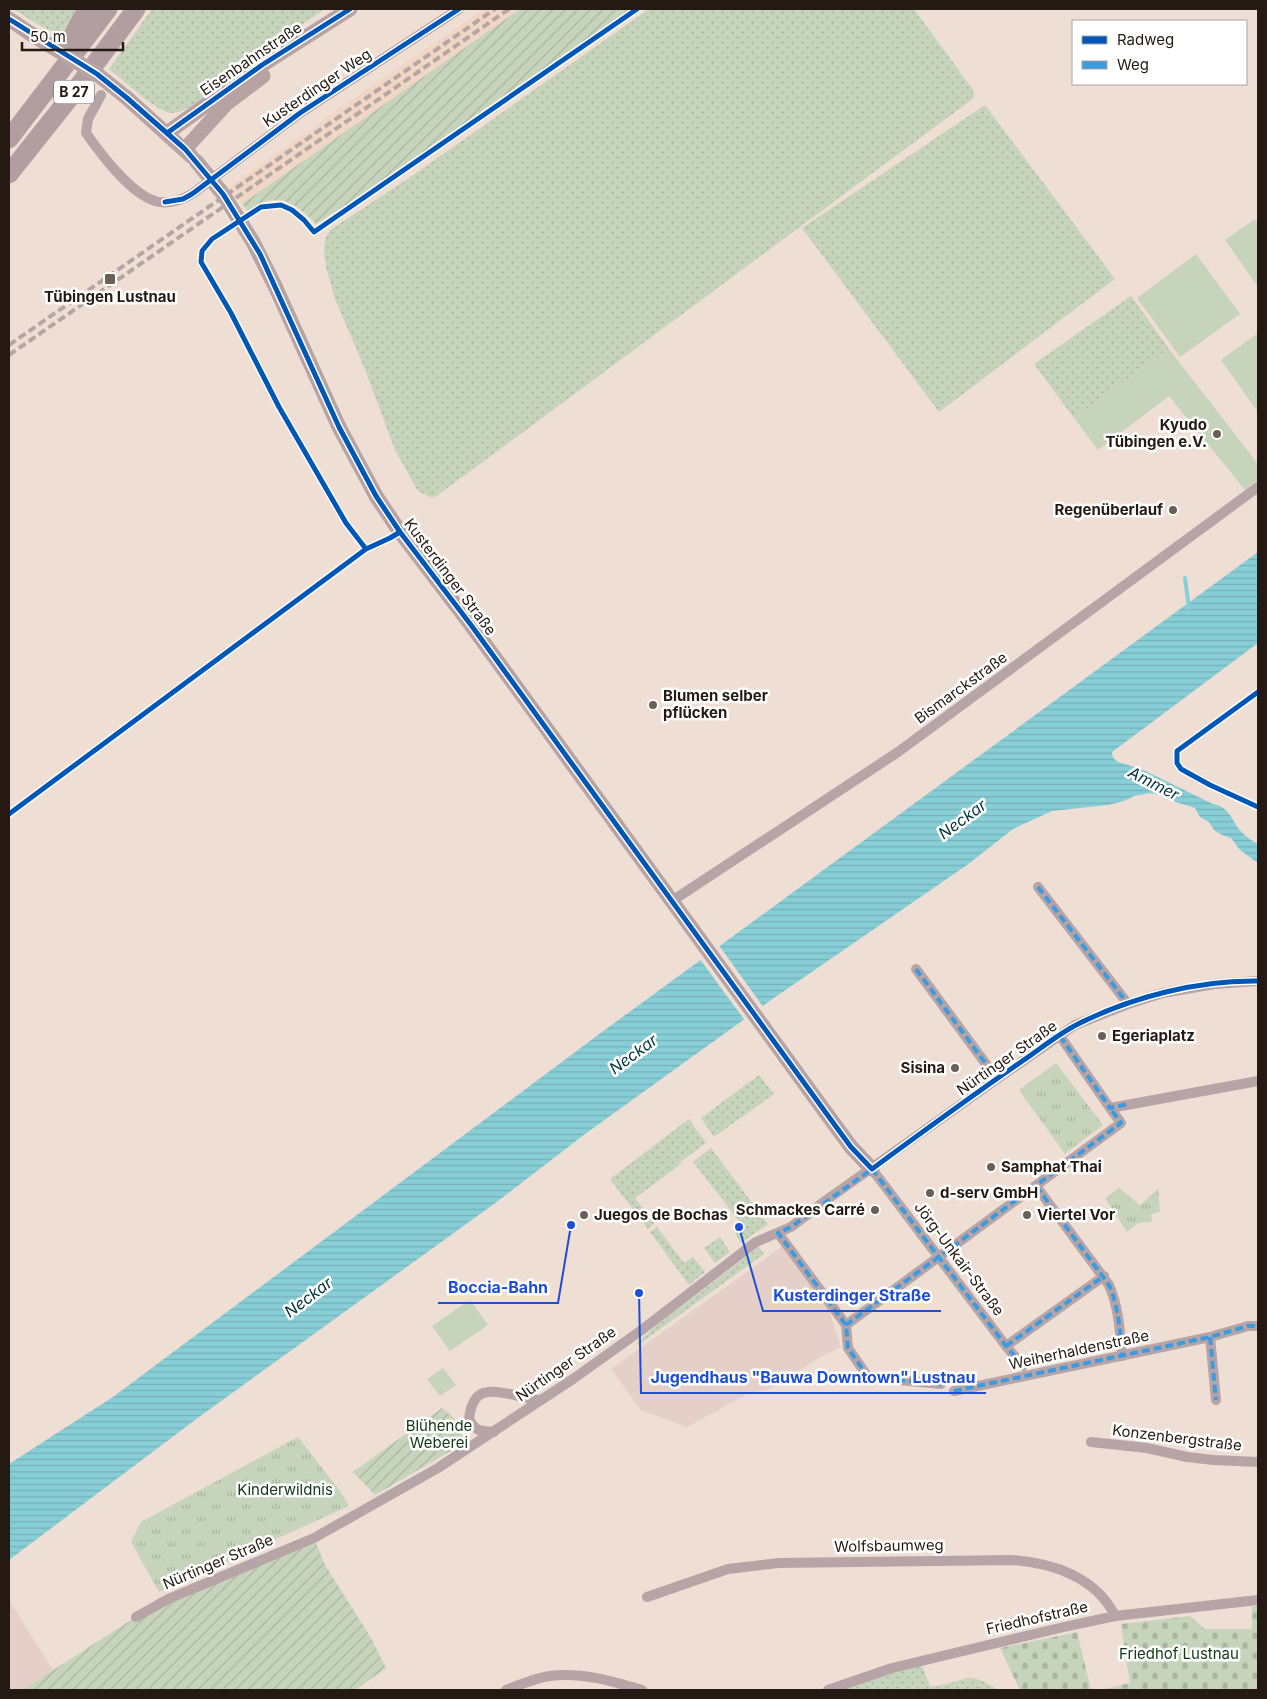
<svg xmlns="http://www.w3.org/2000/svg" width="1267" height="1699" font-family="Inter,sans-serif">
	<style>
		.built { fill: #f2d6c5 }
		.industrial { fill: #e4cfc9 }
		.grass { fill: url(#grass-dots) }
		.cemetery { fill: url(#cemetery-stones) }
		.park { fill: url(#park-tufts) }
		.garden { fill: url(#garden-furrows) }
		.pitch { fill: #c6d4bb }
		.water { fill: url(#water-rules) }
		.pier { fill: #eeded3 }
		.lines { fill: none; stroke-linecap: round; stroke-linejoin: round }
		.stream { stroke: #88ced7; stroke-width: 4 }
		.street { stroke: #b7a4a7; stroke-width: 10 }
		.secondary { stroke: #b7a2a4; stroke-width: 15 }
		.highway { stroke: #b29ea0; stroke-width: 19 }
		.rail { stroke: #b3a6a3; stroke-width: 4; stroke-dasharray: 8 4; stroke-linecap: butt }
		.secondary-bridge { stroke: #b7a2a4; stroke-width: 15 }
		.quiet { stroke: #3c9bde; stroke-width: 4; stroke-dasharray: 8 4; stroke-linecap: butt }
		.cycleway-casing { stroke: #fff; stroke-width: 8 }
		.cycleway { stroke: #0057b8; stroke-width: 5 }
		.poi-dot { fill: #6b5f56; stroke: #fff; stroke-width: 2 }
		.labels { text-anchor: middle; stroke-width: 5; stroke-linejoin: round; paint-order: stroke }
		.shield { fill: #fff; stroke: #665f5a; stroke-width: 1 }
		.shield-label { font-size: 14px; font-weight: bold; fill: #241a13 }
		.street-label { font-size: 15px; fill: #241a13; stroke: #fff }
		.poi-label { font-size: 15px; font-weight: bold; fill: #241a13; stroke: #fff; text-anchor: start }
		.park-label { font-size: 15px; fill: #0e3914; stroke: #fff }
		.water-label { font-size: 16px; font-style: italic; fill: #00343c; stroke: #fff }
		.leader { fill: none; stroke: #1d4ed8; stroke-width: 2 }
		.callout-dot { fill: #1d4ed8; stroke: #fff; stroke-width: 2 }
		.callout-label { font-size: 16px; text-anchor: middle; font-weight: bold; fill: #1d4ed8; stroke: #fff; stroke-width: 5; stroke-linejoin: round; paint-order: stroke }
	</style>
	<defs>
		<pattern id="grass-dots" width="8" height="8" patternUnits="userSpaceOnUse" patternTransform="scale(1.25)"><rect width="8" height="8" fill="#c6d4bb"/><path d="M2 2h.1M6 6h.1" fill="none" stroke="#aab5a0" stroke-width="1.8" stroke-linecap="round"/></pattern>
		<pattern id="cemetery-stones" width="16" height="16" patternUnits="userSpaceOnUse" patternTransform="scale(1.25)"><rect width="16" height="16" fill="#c6d4bb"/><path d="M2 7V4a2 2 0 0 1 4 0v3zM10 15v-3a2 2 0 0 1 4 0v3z" fill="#aab5a0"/></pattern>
		<pattern id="park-tufts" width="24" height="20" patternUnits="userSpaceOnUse" patternTransform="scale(1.25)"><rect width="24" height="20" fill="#c6d4bb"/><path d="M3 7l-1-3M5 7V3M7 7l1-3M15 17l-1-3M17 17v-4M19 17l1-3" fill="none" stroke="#aab5a0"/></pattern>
		<pattern id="garden-furrows" width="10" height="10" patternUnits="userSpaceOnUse" patternTransform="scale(1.25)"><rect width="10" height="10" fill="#c6d4bb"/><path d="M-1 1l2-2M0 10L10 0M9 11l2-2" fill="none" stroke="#aab5a0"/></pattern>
		<pattern id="water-rules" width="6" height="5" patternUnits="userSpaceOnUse" patternTransform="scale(1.25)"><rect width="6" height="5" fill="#88ced7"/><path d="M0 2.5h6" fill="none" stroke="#75b0b8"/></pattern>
	</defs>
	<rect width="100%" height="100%" fill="#eeded3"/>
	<path class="built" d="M 484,9 L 520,9 L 242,204 L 229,187 L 337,110 Z"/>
	<path class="industrial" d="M 783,1246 L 828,1307 L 841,1347 L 817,1359 L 770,1389 L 747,1394 L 687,1427 L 641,1410 L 611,1369 Z
		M 9,1600 L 53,1670 L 22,1690 L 9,1690 Z"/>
	<path class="grass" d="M 13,9 L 81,9 L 66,38 L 37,24 Z
		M 152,9 L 325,9 L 281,39 L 276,36 L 225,75 L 230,78 C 217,88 187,114 171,113 C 156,112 123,79 109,69 Z
		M 649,9 L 914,9 L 973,90 L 974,98 L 438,495 L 432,498 L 418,491 L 395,450 L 364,367 L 335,299 L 326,267 L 324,252 L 325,239 L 330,230 L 409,178 Z
		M 985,105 L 1115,279 L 939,412 L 802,228 Z
		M 1131,296 L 1169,349 L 1074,418 L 1034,364 Z
		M 759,1075 L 774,1094 L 714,1137 L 701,1118 Z
		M 689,1119 L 706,1143 L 680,1162 L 681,1164 L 635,1198 L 654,1223 L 648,1229 L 610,1179 Z
		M 711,1148 L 768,1224 L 741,1243 L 735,1233 L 744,1227 L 693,1162 Z
		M 657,1227 L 684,1263 L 693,1257 L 705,1272 L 689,1285 L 650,1232 Z
		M 720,1237 L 730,1252 L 715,1263 L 704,1248 Z
		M 759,1247 L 764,1254 L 638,1345 L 636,1344 L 657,1325 Z
		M 920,1661 L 930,1686 C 944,1687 955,1680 969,1678 C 978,1677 991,1686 999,1690 L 828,1690 Z"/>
	<path class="cemetery" d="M 1252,1606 L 1258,1606 L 1258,1690 L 1101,1690 L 1130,1683 L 1121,1624 L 1190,1616 L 1205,1629 L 1252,1629 Z
		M 1077,1632 L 1091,1690 L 1020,1690 L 1000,1648 Z"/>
	<path class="park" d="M 1056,1063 L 1103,1125 L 1065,1154 L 1019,1090 Z
		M 1119,1188 L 1140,1205 L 1158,1189 L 1160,1212 L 1151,1214 L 1152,1222 L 1138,1223 L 1127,1232 L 1105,1198 Z
		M 298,1437 L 340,1491 L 349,1506 L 159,1592 L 131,1542 L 141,1522 Z"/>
	<path class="garden" d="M 520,9 L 631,9 L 388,178 L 316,224 C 294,201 276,190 248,211 L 242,204 Z
		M 442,1408 L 453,1417 L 466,1442 L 375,1495 L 353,1472 Z
		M 314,1538 L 325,1565 L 371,1638 L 386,1668 L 355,1690 L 22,1690 L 136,1617 Z"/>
	<path class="pitch" d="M 1255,219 L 1258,224 L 1258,287 L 1225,240 Z
		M 1196,254 L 1240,314 L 1180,357 L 1137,298 Z
		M 1258,333 L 1258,412 L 1221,360 Z
		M 1169,349 L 1258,464 L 1258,480 L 1245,490 L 1169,396 L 1098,450 L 1074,418 Z
		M 470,1300 L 488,1325 L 450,1351 L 432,1326 Z
		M 443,1368 L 456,1385 L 440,1396 L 427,1379 Z"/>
	<path class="water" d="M 1258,552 L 1258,643 L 1112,752 L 1113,758 L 1118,762 L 1141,769 L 1213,804 C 1226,806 1230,815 1236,825 C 1241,833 1250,840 1258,844 L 1258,863 L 1240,850 L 1231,838 L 1222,835 L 1214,830 L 1209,822 L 1200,817 L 1195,808 L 1176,802 L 1169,797 L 1150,793 L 1134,796 L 1124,801 L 1108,805 L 1052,811 L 1013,829 L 967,865 L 771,1000 L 585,1134 L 498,1201 L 199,1417 L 9,1560 L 9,1464 L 113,1397 L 598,1035 Z"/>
	<path class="pier" d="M 718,944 L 764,1008 L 746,1022 L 699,958 Z"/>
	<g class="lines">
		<path class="stream" d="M 1185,578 L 1189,608"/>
		<path class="street" d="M 101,95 L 88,119 L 86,133 C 100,153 131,194 155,201 C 168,205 180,201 192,194 L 300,113 L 459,9
			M 1038,887 L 1128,1004
			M 672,901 L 898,752 L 1258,487
			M 916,969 L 997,1079
			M 1060,1036 L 1110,1108 L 1258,1081
			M 872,1169 L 1006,1346 L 1023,1366
			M 1036,1186 L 1109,1285 C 1119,1308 1120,1332 1122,1356
			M 778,1233 L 846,1325 L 848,1348 L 868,1377 L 941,1384
			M 846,1325 L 1121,1123 L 1110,1108
			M 1210,1337 L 1216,1400
			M 1006,1346 L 1104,1276
			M 954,1391 L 1210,1337 L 1248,1326 L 1258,1326
			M 494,1432 C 480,1431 476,1432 469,1419 C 470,1410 472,1399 481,1394 C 495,1387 524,1399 540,1400
			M 1091,1442 L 1147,1448 L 1187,1457 L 1214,1460 L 1258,1462
			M 647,1597 L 728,1569 L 778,1563 L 1012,1560 C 1053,1563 1096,1577 1115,1616
			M 136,1617 L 168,1599 L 314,1538 L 438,1468 L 573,1379 L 643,1329 L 756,1242 L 791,1227 L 825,1201 L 997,1079 L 1075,1025 L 1128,1004 L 1163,993 L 1215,984 L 1258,981
			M 506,1690 C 519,1685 535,1678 550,1676 C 581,1672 612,1681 642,1690
			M 828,1690 L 892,1668 L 1064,1627 L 1115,1616 L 1258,1600"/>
		<path class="secondary" d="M 9,19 L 31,34
			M 127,98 L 191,156
			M 167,133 L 262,65 L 350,9
			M 185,149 L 227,103 L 263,76
			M 253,242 L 275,286 L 339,427 L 376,496 L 400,532 L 471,625 L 837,1128 L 851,1147 L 872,1169"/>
		<path class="highway" d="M 67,47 L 87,9
			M 9,139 L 108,9
			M 9,174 L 71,96 L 136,9"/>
		<path class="rail" d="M 9,345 L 495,9
			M 9,355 L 509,9"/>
		<path class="secondary-bridge" d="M 31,34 L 97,74 L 127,98
			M 196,161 L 223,194 L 253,242"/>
		<path class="quiet" d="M 1038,887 L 1128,1004
			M 916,969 L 997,1079
			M 1060,1036 L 1110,1108 L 1128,1104
			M 1036,1186 L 1109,1285 C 1119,1308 1120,1332 1122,1356
			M 846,1325 L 1121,1123 L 1110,1108
			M 1210,1337 L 1216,1400
			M 1006,1346 L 1104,1276
			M 941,1384 L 868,1377 L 848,1348 L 846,1325 L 778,1233 L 791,1227 L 872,1169 L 1006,1346 L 1023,1366
			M 954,1391 L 1210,1337 L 1248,1326 L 1258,1326"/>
		<defs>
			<path id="cycleway" d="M 9,19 L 97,74 L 127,98 L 185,149 L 223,194 L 260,254 L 339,427 L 376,496 L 400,532 L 471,625 L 837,1128 L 851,1147 L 872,1169 C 921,1133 970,1097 1021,1062 C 1039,1050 1058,1034 1078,1024 C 1132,997 1198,980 1258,981
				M 167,133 L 262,65 L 350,9
				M 165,202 L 183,199 L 192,194 L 300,113 L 459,9
				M 366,549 L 346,523 L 279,407 L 231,313 L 201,262 L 202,251 L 212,239 L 261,207 L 281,205 L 292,210 L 304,220 L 314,232 L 637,9
				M 1258,692 L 1177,751 L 1177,763 L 1181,769 L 1210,785 L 1258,807
				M 9,814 L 366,549 L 390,538 L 400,532"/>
		</defs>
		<use href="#cycleway" class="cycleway-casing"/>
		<use href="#cycleway" class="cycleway"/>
	</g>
	<g class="poi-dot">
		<rect x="104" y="273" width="12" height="12" rx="2.5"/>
		<circle cx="1217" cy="434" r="5"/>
		<circle cx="1173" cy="510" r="5"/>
		<circle cx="653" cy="705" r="5"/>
		<circle cx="1102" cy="1036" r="5"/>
		<circle cx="955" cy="1068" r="5"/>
		<circle cx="991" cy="1167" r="5"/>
		<circle cx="930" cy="1193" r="5"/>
		<circle cx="875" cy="1210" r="5"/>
		<circle cx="584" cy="1215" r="5"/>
		<circle cx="1027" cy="1215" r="5"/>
	</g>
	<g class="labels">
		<rect class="shield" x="54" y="80.5" width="40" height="23" rx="4"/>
		<g class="shield-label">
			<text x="74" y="97">B 27</text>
		</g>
		<g class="street-label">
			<text transform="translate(251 59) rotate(-34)" y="5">Eisenbahnstraße</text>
			<text transform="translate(317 88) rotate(-34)" y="5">Kusterdinger Weg</text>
			<text transform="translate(450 577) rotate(53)" y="5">Kusterdinger Straße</text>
			<text transform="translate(961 688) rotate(-36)" y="5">Bismarckstraße</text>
			<text transform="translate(1007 1058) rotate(-35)" y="5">Nürtinger Straße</text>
			<text transform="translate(959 1259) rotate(53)" y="5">Jörg-Unkair-Straße</text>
			<text transform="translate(1079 1350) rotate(-12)" y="5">Weiherhaldenstraße</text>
			<text transform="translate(566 1364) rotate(-35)" y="5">Nürtinger Straße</text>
			<text transform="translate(1177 1438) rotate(7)" y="5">Konzenbergstraße</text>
			<text transform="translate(889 1546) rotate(-1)" y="5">Wolfsbaumweg</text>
			<text transform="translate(218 1562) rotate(-23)" y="5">Nürtinger Straße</text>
			<text transform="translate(1037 1618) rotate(-13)" y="5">Friedhofstraße</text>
		</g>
		<g class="poi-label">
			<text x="110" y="302" text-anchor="middle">Tübingen Lustnau</text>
			<text x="1207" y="430" text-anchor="end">Kyudo<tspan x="1207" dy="17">Tübingen e.V.</tspan></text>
			<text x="1163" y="515" text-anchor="end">Regenüberlauf</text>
			<text x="663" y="701">Blumen selber<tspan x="663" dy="17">pflücken</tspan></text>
			<text x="1112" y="1041">Egeriaplatz</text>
			<text x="945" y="1073" text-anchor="end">Sisina</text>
			<text x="1001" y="1172">Samphat Thai</text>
			<text x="940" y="1198">d-serv GmbH</text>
			<text x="865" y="1215" text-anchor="end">Schmackes Carré</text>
			<text x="594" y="1220">Juegos de Bochas</text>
			<text x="1037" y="1220">Viertel Vor</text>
		</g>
		<g class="park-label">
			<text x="439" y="1431">Blühende<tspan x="439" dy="17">Weberei</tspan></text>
			<text x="285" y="1495">Kinderwildnis</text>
			<text x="1179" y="1659">Friedhof Lustnau</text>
		</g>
		<g class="water-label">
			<text transform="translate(1154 783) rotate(27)" y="6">Ammer</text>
			<text transform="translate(962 819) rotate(-36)" y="6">Neckar</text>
			<text transform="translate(633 1054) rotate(-36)" y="6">Neckar</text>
			<text transform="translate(308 1297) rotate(-37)" y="6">Neckar</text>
		</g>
	</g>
	<path class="leader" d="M571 1225L558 1303H438M739 1227L763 1311H941M639 1293L641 1393H986"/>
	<g class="callout-dot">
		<circle cx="571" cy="1225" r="5"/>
		<circle cx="739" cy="1227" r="5"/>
		<circle cx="639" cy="1293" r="5"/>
	</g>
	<g class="callout-label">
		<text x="498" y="1293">Boccia-Bahn</text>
		<text x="852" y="1301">Kusterdinger Straße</text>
		<text x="813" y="1383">Jugendhaus "Bauwa Downtown" Lustnau</text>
	</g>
	<rect width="1267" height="1699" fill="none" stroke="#241a13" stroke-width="20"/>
	<rect x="1072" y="20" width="175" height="65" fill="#ffffff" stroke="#a7a3a1"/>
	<rect x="1082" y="36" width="25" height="8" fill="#0057b8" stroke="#a7a3a1"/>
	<text x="1117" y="45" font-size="15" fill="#241a13">Radweg</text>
	<rect x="1082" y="61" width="25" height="8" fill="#3c9bde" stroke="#a7a3a1"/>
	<text x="1117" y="70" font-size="15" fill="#241a13">Weg</text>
	<path d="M22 42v8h101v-8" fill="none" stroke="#241a13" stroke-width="2.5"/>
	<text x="30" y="42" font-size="15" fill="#241a13" stroke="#ffffff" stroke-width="4" paint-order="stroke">50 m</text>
</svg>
